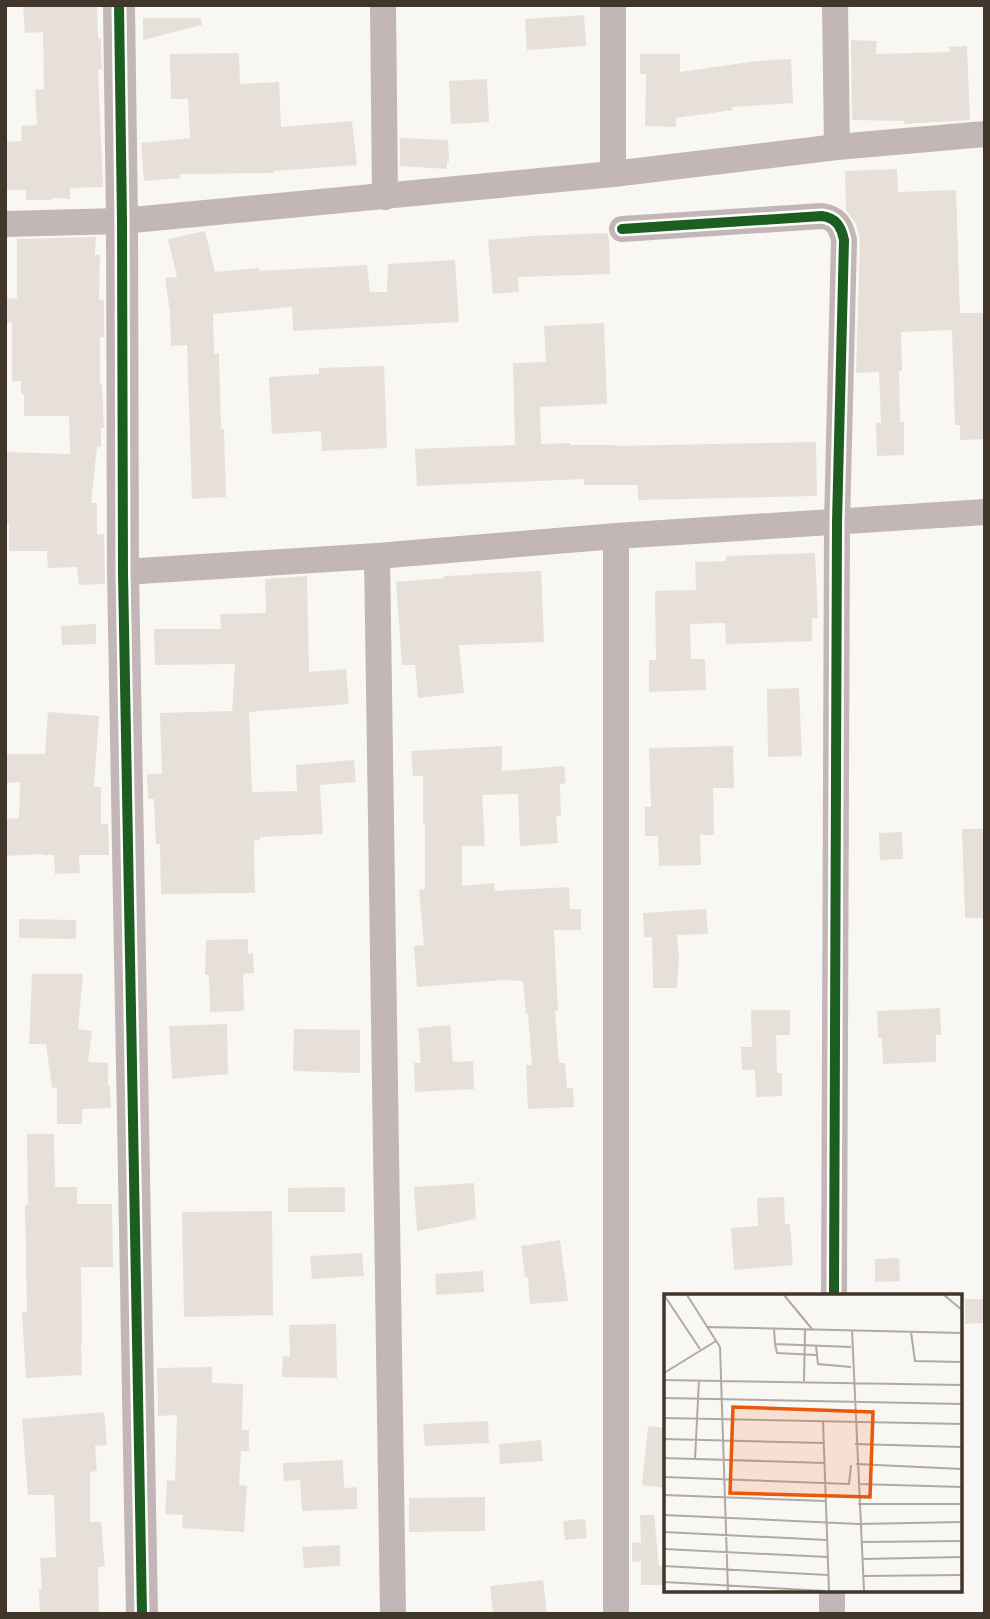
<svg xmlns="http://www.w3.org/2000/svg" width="990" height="1619" font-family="Inter,sans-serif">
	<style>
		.building { fill: #e7e0d8 }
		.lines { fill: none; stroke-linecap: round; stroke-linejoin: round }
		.minor { stroke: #c2b6b7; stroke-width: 26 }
		.tertiary { stroke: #c2b6b7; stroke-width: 32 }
		.cycleway-casing { stroke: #fff; stroke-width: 15 }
		.cycleway { stroke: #1b5e20; stroke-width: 10 }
		.inset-road { fill: none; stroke: #afaaa3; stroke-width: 2 }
		.view { fill: #e8590c; fill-opacity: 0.15; stroke: #e8590c; stroke-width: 3.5 }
		.inset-edge { fill: none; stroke: #40362a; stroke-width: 3.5 }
	</style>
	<rect width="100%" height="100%" fill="#f9f7f4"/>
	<path class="building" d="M 23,5 L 97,5 L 98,39 L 101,38 L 101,52 L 102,69 L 98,69 L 103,187 L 70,188 L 70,199 L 53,198 L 52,200 L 26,200 L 26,190 L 5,190 L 5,142 L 22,141 L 21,126 L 37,125 L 35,90 L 44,89 L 43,32 L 25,33 Z
		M 584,15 L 586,46 L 527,50 L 525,19 Z
		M 143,18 L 201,18 L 202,25 L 143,40 Z
		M 851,40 L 877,41 L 876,54 L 950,52 L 949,47 L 967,46 L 970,120 L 904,124 L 904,121 L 852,120 Z
		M 239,53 L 240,84 L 279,82 L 281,127 L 352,121 L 357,165 L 274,171 L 274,173 L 180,174 L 180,178 L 144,181 L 141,143 L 190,138 L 188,99 L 171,99 L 170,54 Z
		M 640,54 L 680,54 L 680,72 L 757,61 L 791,59 L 793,103 L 732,107 L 733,110 L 676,118 L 676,127 L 645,126 L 646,74 L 640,74 Z
		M 487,79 L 489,122 L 451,124 L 449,81 Z
		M 400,138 L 448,140 L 449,162 L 447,162 L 447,169 L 400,166 Z
		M 897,169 L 898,192 L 956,190 L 960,313 L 985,313 L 985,439 L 960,440 L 960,425 L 955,425 L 952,330 L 901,332 L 902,371 L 899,371 L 900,422 L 904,422 L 904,455 L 877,456 L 876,423 L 881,423 L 879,372 L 856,373 L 860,240 L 856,224 L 846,210 L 845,171 Z
		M 205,231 L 215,272 L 259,268 L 259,271 L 367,265 L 370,292 L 387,292 L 388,264 L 455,260 L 459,322 L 293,331 L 292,307 L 213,314 L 214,354 L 219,353 L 221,429 L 224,429 L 226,497 L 192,499 L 187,345 L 171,346 L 170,312 L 165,278 L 177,277 L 168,239 Z
		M 607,233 L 609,238 L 610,274 L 518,277 L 519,292 L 493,294 L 488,240 L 531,236 Z
		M 96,237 L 95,255 L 100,255 L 99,299 L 104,300 L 104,337 L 100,337 L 100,384 L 102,384 L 104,428 L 101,428 L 101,447 L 97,447 L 91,503 L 97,503 L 97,534 L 104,534 L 105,584 L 79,585 L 77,567 L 48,568 L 47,551 L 9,551 L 9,523 L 5,523 L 5,452 L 70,454 L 69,416 L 24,416 L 24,394 L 21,394 L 21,381 L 12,381 L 12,323 L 6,323 L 7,298 L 17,299 L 17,239 Z
		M 604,323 L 607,404 L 540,407 L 541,444 L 570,443 L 570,445 L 615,445 L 615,446 L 816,442 L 817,496 L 638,500 L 638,485 L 584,485 L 584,479 L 417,486 L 415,449 L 515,445 L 513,363 L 546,362 L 544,326 Z
		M 384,366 L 387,448 L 322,451 L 321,431 L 272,434 L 269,377 L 319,374 L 319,368 Z
		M 815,553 L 818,618 L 812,618 L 812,641 L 726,644 L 725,623 L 690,624 L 691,659 L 705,659 L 706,690 L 649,692 L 649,660 L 656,660 L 655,591 L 696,590 L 695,562 L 726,561 L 726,556 Z
		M 541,571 L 544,642 L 459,645 L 464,693 L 418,698 L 415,665 L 402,665 L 396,582 L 444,578 L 444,576 L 473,575 L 473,574 Z
		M 307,576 L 309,672 L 346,669 L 349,704 L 249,712 L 252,792 L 297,791 L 296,765 L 354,760 L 356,782 L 320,785 L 323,834 L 260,837 L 260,840 L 254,841 L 255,893 L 161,894 L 160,844 L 156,844 L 154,799 L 148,799 L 147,774 L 162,774 L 160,713 L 232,711 L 235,664 L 155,665 L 154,629 L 221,629 L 220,614 L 266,613 L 265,579 Z
		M 96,624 L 96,644 L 62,645 L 61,626 Z
		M 799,688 L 802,756 L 768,757 L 767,689 Z
		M 48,712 L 99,716 L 94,787 L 101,787 L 101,824 L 108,824 L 109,855 L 79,855 L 80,873 L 55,874 L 54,855 L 42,855 L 42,854 L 5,856 L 5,819 L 19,818 L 20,782 L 5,783 L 5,754 L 45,754 Z
		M 502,746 L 502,771 L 564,766 L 566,783 L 560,784 L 561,816 L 556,816 L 558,843 L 520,846 L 518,794 L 482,795 L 485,846 L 462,846 L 462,886 L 494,883 L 495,891 L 569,887 L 570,909 L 581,909 L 581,930 L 554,930 L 558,1011 L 555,1011 L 559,1063 L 565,1063 L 567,1088 L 573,1088 L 574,1107 L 528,1109 L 526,1065 L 532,1065 L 528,1014 L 526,1014 L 523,981 L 504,980 L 417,987 L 414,946 L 424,945 L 419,890 L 425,889 L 425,825 L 423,825 L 423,776 L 413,776 L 411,751 Z
		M 733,746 L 734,788 L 713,788 L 714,835 L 700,835 L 701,865 L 659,866 L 658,836 L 645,836 L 645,807 L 651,807 L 649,748 Z
		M 962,829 L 985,829 L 985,918 L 965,918 Z
		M 902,832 L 903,859 L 880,860 L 879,833 Z
		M 706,909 L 708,934 L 677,935 L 679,959 L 677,988 L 653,988 L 652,937 L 644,937 L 643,913 Z
		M 19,919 L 76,920 L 76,939 L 19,938 Z
		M 248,939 L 248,954 L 253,953 L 254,973 L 243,974 L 244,1011 L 210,1012 L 209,975 L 205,975 L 206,940 Z
		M 32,974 L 83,974 L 78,1029 L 92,1031 L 88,1062 L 108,1063 L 108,1086 L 110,1086 L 111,1108 L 82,1109 L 82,1124 L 57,1124 L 57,1087 L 52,1088 L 46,1044 L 29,1044 Z
		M 940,1008 L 941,1035 L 936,1035 L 936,1062 L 883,1064 L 882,1038 L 878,1038 L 877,1011 Z
		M 751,1010 L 790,1010 L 790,1035 L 776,1035 L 777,1073 L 782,1073 L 782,1096 L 756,1097 L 755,1070 L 742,1070 L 741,1047 L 752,1047 Z
		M 227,1024 L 228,1074 L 172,1079 L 169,1026 Z
		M 450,1025 L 453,1062 L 473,1061 L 474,1089 L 415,1092 L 414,1063 L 421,1063 L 418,1028 Z
		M 294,1029 L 360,1030 L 360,1073 L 293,1071 Z
		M 27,1134 L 54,1134 L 55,1187 L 77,1187 L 77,1204 L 112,1204 L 113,1267 L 81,1267 L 82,1344 L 81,1344 L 82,1375 L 26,1378 L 22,1312 L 27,1312 L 25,1205 L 28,1205 Z
		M 474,1183 L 476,1219 L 417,1231 L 414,1187 Z
		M 345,1187 L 345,1212 L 288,1212 L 288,1188 Z
		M 784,1197 L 785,1224 L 790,1224 L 793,1265 L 734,1270 L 731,1228 L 758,1226 L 757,1198 Z
		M 272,1211 L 273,1315 L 184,1317 L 182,1212 Z
		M 560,1240 L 568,1301 L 530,1304 L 528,1277 L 525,1277 L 521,1246 Z
		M 362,1253 L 364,1276 L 312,1279 L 310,1256 Z
		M 899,1258 L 900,1281 L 875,1282 L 875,1259 Z
		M 483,1271 L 484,1292 L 436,1295 L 435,1274 Z
		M 965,1299 L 985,1299 L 985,1323 L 965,1324 Z
		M 336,1324 L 337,1378 L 282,1377 L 283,1356 L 290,1357 L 289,1325 Z
		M 212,1367 L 212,1383 L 243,1384 L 242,1430 L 249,1430 L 249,1451 L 241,1451 L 239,1485 L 247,1486 L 244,1532 L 182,1528 L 183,1515 L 165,1514 L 167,1480 L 175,1481 L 177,1415 L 158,1416 L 157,1368 Z
		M 104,1412 L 107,1445 L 95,1446 L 97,1471 L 90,1472 L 90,1522 L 101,1522 L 105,1567 L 98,1567 L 99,1614 L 40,1614 L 39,1589 L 42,1589 L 40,1558 L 56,1557 L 54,1495 L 28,1495 L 22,1419 Z
		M 488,1421 L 489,1443 L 425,1446 L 423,1424 Z
		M 648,1426 L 666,1428 L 666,1488 L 642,1485 Z
		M 541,1440 L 543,1461 L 500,1464 L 499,1444 Z
		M 343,1460 L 344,1488 L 357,1487 L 357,1509 L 302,1511 L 300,1480 L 284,1481 L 283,1463 Z
		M 485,1497 L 485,1531 L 409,1532 L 409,1498 Z
		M 640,1515 L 654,1515 L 659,1566 L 666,1566 L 666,1585 L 641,1585 L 641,1561 L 632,1562 L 632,1543 L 641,1542 Z
		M 585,1519 L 587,1538 L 565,1540 L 563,1521 Z
		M 340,1545 L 340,1566 L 304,1568 L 302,1547 Z
		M 543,1580 L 547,1614 L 493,1614 L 490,1586 Z"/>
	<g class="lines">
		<path class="minor" d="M 383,5 L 385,197
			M 835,5 L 837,147
			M 613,174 L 613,5
			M 5,224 L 122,221 L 613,174 L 837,147 L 985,134
			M 622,229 L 822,216 C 836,218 841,226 844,240 L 837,522 L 834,1295
			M 616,536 L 616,1614
			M 377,556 L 393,1614
			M 123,572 L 377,556 L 616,536 L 985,512
			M 832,1614 L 832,1589"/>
		<path class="tertiary" d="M 119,5 L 122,221 L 123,572 L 142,1614"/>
		<defs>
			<path id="cycleway" d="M 119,5 L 122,221 L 123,572 L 142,1614
				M 622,229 L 822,216 C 836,218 841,226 844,240 L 837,522 L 834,1295"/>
		</defs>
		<use href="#cycleway" class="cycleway-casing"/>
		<use href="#cycleway" class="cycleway"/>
	</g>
	<g transform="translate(664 1294)">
		<rect width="298" height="298" fill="#f9f7f4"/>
		<path class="inset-road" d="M 0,1 L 36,55M 23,1 L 56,53 L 64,297M 120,1 L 148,35M 280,1 L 298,16M 44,33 L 298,39M 110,34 L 111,50 L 187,53M 188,36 L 200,297M 247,38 L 251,67 L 298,68M 111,50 L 113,59 L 152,61M 152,52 L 154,70 L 187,73M 0,79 L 52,47M 0,86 L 298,91M 140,87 L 141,35M 0,104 L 298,110M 0,124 L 298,130M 159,127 L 165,297M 0,145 L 159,149M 191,150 L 298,153M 0,164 L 160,169M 31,165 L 35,86M 192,170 L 298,175M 0,183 L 185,190 L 187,171M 194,190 L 298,193M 0,201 L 162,207M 194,210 L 298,210M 0,221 L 195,230 L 298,228M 0,238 L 163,246M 197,248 L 298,247M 0,255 L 164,263M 198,265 L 298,263M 0,272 L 164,281M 199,282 L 298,281M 0,288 L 161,297"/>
		<path class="view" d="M 69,113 L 209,118 L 206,203 L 66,199 Z"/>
		<rect width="298" height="298" class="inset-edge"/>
	</g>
	<rect width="990" height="1619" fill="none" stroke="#40362a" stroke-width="14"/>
</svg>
